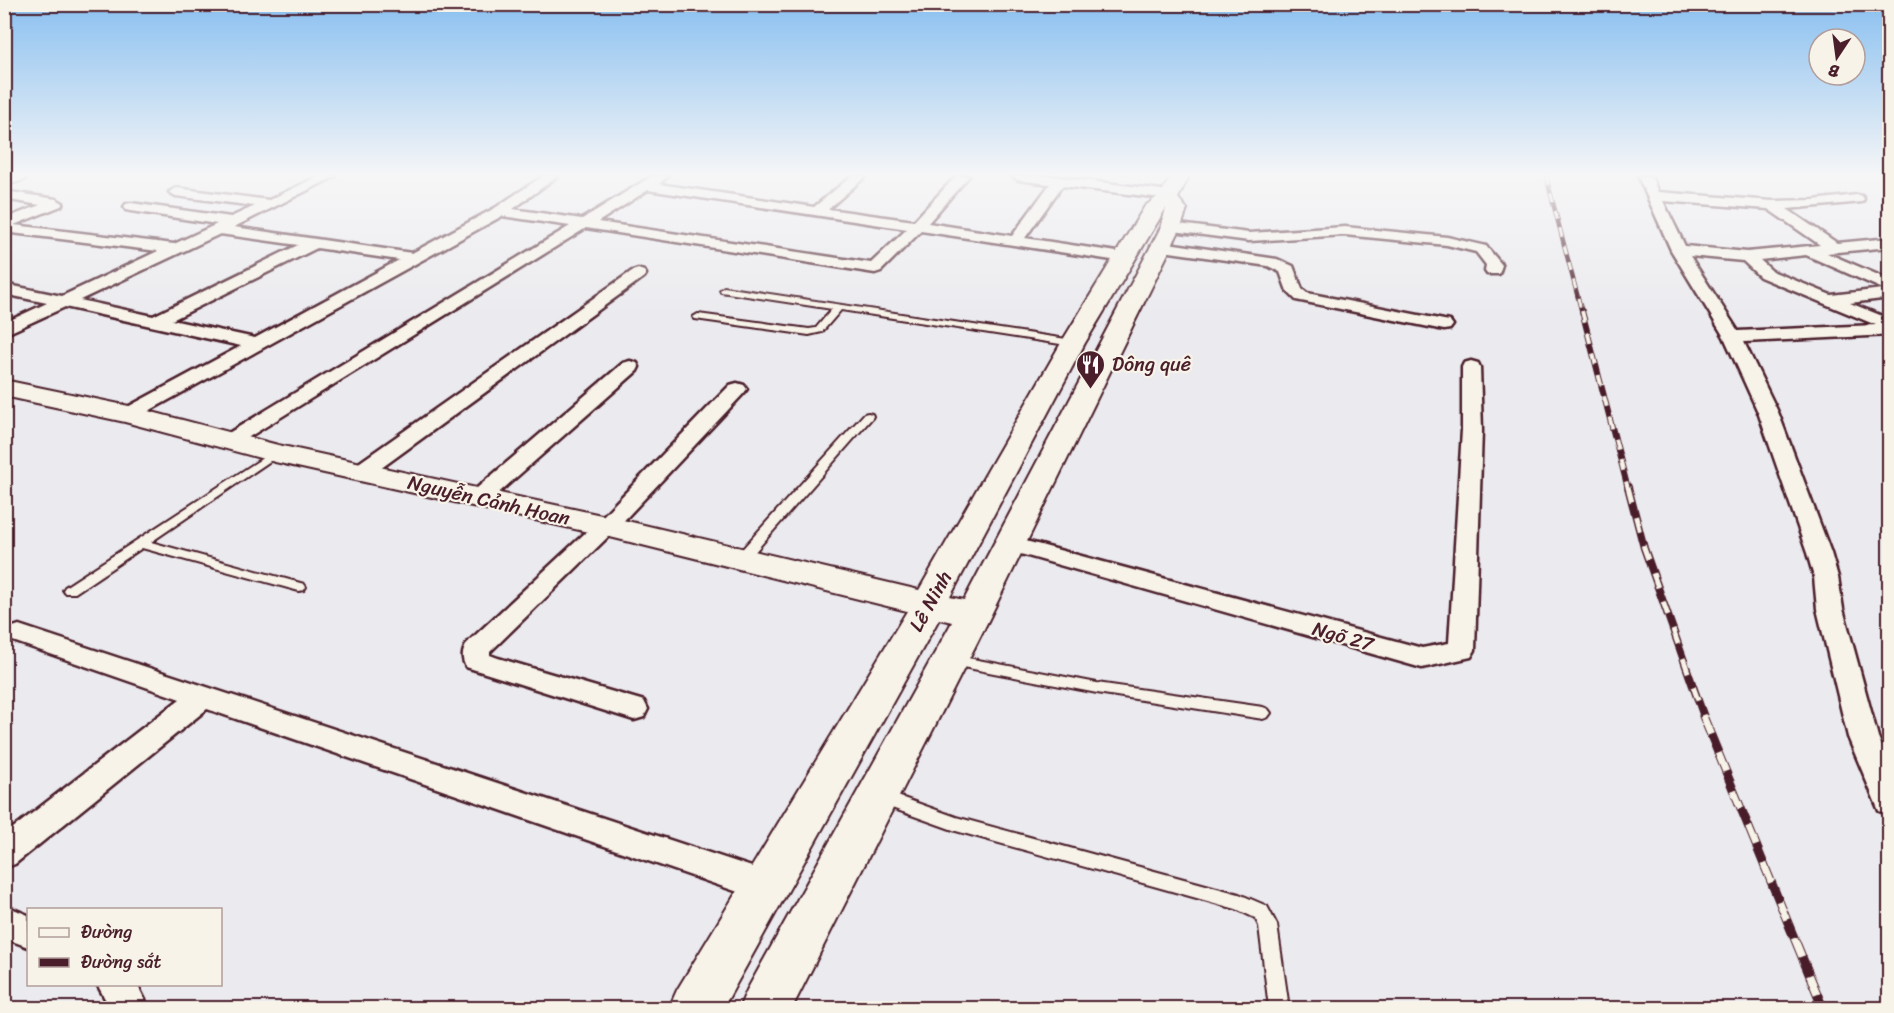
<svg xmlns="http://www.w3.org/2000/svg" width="1894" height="1013" font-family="Sriracha,sans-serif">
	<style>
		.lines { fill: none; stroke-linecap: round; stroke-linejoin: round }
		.lane-casing { stroke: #4a1f2b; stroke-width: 4 }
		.street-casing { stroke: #4a1f2b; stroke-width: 5 }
		.secondary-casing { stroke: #4a1f2b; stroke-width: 4 }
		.lane { fill: #f7f3e8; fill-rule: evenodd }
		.street { fill: #f7f3e8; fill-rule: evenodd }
		.secondary { fill: #f7f3e8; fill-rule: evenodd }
		.rail-far3-casing { stroke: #4a1f2b; stroke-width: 4.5 }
		.rail-far2-casing { stroke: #4a1f2b; stroke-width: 6 }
		.rail-far1-casing { stroke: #4a1f2b; stroke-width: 8 }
		.rail-casing { stroke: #4a1f2b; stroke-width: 9 }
		.rail-far3 { stroke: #f7f3e8; stroke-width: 3; stroke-dasharray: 9; stroke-linecap: butt }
		.rail-far2 { stroke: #f7f3e8; stroke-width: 4; stroke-dasharray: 11; stroke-linecap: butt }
		.rail-far1 { stroke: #f7f3e8; stroke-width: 5; stroke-dasharray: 15; stroke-linecap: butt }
		.rail { stroke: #f7f3e8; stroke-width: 7; stroke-dasharray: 20; stroke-linecap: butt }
		.labels { text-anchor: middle; stroke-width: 4.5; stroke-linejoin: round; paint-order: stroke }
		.poi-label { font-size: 20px; fill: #4a1f2b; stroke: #f7f3e8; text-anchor: start }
		.street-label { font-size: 20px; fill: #4a1f2b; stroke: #f7f3e8 }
	</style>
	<rect width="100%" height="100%" fill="#ebeaee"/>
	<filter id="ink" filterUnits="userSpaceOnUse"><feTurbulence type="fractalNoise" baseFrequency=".0167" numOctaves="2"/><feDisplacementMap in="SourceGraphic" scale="12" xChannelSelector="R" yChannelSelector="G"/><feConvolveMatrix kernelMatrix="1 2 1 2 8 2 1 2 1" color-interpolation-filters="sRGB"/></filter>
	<g filter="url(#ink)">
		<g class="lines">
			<defs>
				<path id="lane" d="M 724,287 L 1073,340 L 1078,343 L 1073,346 L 841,310 L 822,332 L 809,335 L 695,319 L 693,317 L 698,314 L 809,329 L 816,328 L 832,309 L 721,292 L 720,290 Z
					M 868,413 L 872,414 L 873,416 L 872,418 L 746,562 L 736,562 L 735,559 L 736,556 L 864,414 Z
					M 275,450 L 281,453 L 279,455 L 151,542 L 304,584 L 306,587 L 304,590 L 299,591 L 142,548 L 75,593 L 65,593 L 63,590 L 65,587 Z
					M 952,655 L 1097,683 L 1263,707 L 1268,709 L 1271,713 L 1268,717 L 1263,719 L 1097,693 L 947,664 L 945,660 L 947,656 Z
					M 881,790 L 956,817 L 1239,894 L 1267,906 L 1277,925 L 1289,1008 L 1269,1008 L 1259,926 L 1255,918 L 1236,909 L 956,831 L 875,802 L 873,797 L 875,792 Z"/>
				<path id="street" d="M 319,176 L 336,176 L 234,227 L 412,253 L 495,208 L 543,176 L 558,176 L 513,209 L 582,219 L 652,176 L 668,176 L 659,184 L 814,207 L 852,176 L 866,176 L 828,209 L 914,221 L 956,176 L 969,176 L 928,223 L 1012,236 L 1050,184 L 1018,180 L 1012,176 L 1052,176 L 1170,191 L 1177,195 L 1170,199 L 1062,186 L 1025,238 L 1130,254 L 1133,257 L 1125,262 L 921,231 L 881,271 L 875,273 L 586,228 L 236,445 L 229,447 L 222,445 L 219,441 L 222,437 L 570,226 L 502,216 L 136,418 L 122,418 L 119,414 L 122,410 L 241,346 L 65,307 L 4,335 L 4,323 L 47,303 L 4,294 L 4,284 L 62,296 L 158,251 L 4,232 L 4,219 L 40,205 L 4,199 L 4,191 L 56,199 L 63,203 L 61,206 L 14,225 L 174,244 L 217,224 L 131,211 L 126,210 L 124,207 L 126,204 L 131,203 L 231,217 L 255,206 L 176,196 L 169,192 L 176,188 L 269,200 ZM 648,190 L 907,229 L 871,263 L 598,222 ZM 220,234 L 298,245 L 153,316 L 80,300 ZM 317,248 L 399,260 L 255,338 L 172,320 Z
					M 1638,176 L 1651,176 L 1658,192 L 1772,201 L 1813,200 L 1857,195 L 1862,196 L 1864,199 L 1862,202 L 1787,209 L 1837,243 L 1890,238 L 1890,247 L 1827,253 L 1890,280 L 1890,298 L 1850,303 L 1890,319 L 1890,335 L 1744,342 L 1778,412 L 1831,553 L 1838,577 L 1843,609 L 1878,737 L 1890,765 L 1890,815 L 1879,811 L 1848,737 L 1817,609 L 1814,577 L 1807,553 L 1758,412 L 1724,337 L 1671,250 ZM 1663,201 L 1768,209 L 1820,245 L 1747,252 L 1685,246 ZM 1806,255 L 1883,289 L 1831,295 L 1772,271 L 1760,260 ZM 1690,256 L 1743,261 L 1760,277 L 1876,325 L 1738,331 Z
					M 1171,223 L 1249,233 L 1345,227 L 1447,237 L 1486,246 L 1502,265 L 1499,274 L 1487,274 L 1485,271 L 1486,265 L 1476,252 L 1447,245 L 1345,235 L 1249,241 L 1166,230 L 1164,227 L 1166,224 Z
					M 1161,242 L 1277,259 L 1293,266 L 1302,289 L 1307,293 L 1444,320 L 1450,321 L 1453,325 L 1450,329 L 1444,330 L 1296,300 L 1287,291 L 1280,272 L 1268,266 L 1156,250 L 1153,247 L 1156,244 Z
					M 638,269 L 644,271 L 646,274 L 644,277 L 369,477 L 361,478 L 353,477 L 350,472 L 353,467 L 632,271 Z
					M 630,361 L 637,363 L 639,367 L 637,371 L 486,504 L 478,506 L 470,504 L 467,499 L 470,494 L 623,363 Z
					M 1471,361 L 1478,363 L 1480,367 L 1482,430 L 1475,650 L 1471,657 L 1422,668 L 1003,549 L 999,544 L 1003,539 L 1011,537 L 1422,648 L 1449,643 L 1462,430 L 1462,367 L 1464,363 Z
					M 737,383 L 744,385 L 747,389 L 744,393 L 614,531 L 490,652 L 490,655 L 498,658 L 644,701 L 648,709 L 644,717 L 634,720 L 466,667 C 461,658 462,651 468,642 L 598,521 L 730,385 Z
					M 19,625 L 767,872 L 779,876 L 784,887 L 779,898 L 767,902 L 207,709 L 15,864 L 4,868 L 4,835 L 180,699 L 10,640 L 6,634 L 10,628 Z
					M 4,905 L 28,915 L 28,947 L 4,938 Z
					M 97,984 L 137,984 L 149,1008 L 110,1008 Z"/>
				<path id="secondary" d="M 4,176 L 27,176 L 24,180 L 4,186 Z
					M 1171,176 L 1189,176 L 1178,198 L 1187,209 L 1181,227 L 989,619 L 792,1008 L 739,1008 L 747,990 L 952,622 L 939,619 L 723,1008 L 669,1008 L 677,990 L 907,611 L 606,536 L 275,462 L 125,422 L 4,396 L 4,380 L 129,406 L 278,445 L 606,516 L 919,590 L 1061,343 L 1145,206 L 1160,195 ZM 1166,208 L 1161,227 L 964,600 L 950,597 L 1085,343 Z"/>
			</defs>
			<use href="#lane" class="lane-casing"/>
			<use href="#street" class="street-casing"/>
			<use href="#secondary" class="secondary-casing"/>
			<use href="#lane" class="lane"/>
			<use href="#street" class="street"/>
			<use href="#secondary" class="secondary"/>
			<defs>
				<path id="rail-far3" d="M 1546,176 L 1582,313"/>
				<path id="rail-far2" d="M 1582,311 L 1628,489"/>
				<path id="rail-far1" d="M 1628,487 L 1644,548 L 1704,717"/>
				<path id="rail" d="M 1703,716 L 1823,1008"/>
			</defs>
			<use href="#rail-far3" class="rail-far3-casing"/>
			<use href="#rail-far2" class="rail-far2-casing"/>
			<use href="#rail-far1" class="rail-far1-casing"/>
			<use href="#rail" class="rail-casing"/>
			<use href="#rail-far3" class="rail-far3"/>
			<use href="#rail-far2" class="rail-far2"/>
			<use href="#rail-far1" class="rail-far1"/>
			<use href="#rail" class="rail"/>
		</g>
	</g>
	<linearGradient id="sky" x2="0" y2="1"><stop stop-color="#8ac0f0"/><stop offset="0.55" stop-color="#f6f6f7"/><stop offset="1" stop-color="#f6f6f7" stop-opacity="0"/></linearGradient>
	<rect width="1894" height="318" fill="url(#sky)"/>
	<defs>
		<symbol id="restaurant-pin" viewBox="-11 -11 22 30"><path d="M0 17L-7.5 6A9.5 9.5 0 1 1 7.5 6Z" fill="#4a1f2b" stroke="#f7f3e8"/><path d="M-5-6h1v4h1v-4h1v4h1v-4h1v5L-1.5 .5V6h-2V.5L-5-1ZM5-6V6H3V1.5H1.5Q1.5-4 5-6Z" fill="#fff"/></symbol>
	</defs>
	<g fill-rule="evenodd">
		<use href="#restaurant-pin" x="1074" y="348" width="33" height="45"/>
	</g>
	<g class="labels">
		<g class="poi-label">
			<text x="1112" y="371">Dông quê</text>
		</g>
		<g class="street-label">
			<text transform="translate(489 500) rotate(13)" y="7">Nguyễn Cảnh Hoan</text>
			<text transform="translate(930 601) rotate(-61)" y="7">Lê Ninh</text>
			<text transform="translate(1343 636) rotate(16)" y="7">Ngõ 27</text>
		</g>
	</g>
	<rect width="1894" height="1013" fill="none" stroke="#f7f3e8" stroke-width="24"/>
	<rect x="12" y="12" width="1870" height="989" fill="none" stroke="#4a1f2b" stroke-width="2" filter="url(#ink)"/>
	<rect x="27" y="908" width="195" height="78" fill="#f7f3e8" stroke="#b29e9c" stroke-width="1.5"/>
	<rect x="39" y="928" width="30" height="9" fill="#f7f3e8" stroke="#b29e9c" stroke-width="1.5"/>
	<text x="81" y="938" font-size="18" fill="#4a1f2b">Đường</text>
	<rect x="39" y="958" width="30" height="9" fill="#4a1f2b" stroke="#b29e9c" stroke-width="1.5"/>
	<text x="81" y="968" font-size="18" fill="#4a1f2b">Đường sắt</text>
	<g transform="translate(1837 57) rotate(193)"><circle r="28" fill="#f7f3e8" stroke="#b29e9c" stroke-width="1.5"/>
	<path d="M0-4.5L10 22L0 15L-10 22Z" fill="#4a1f2b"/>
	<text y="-9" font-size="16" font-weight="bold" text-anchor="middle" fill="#4a1f2b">B</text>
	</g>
</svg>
